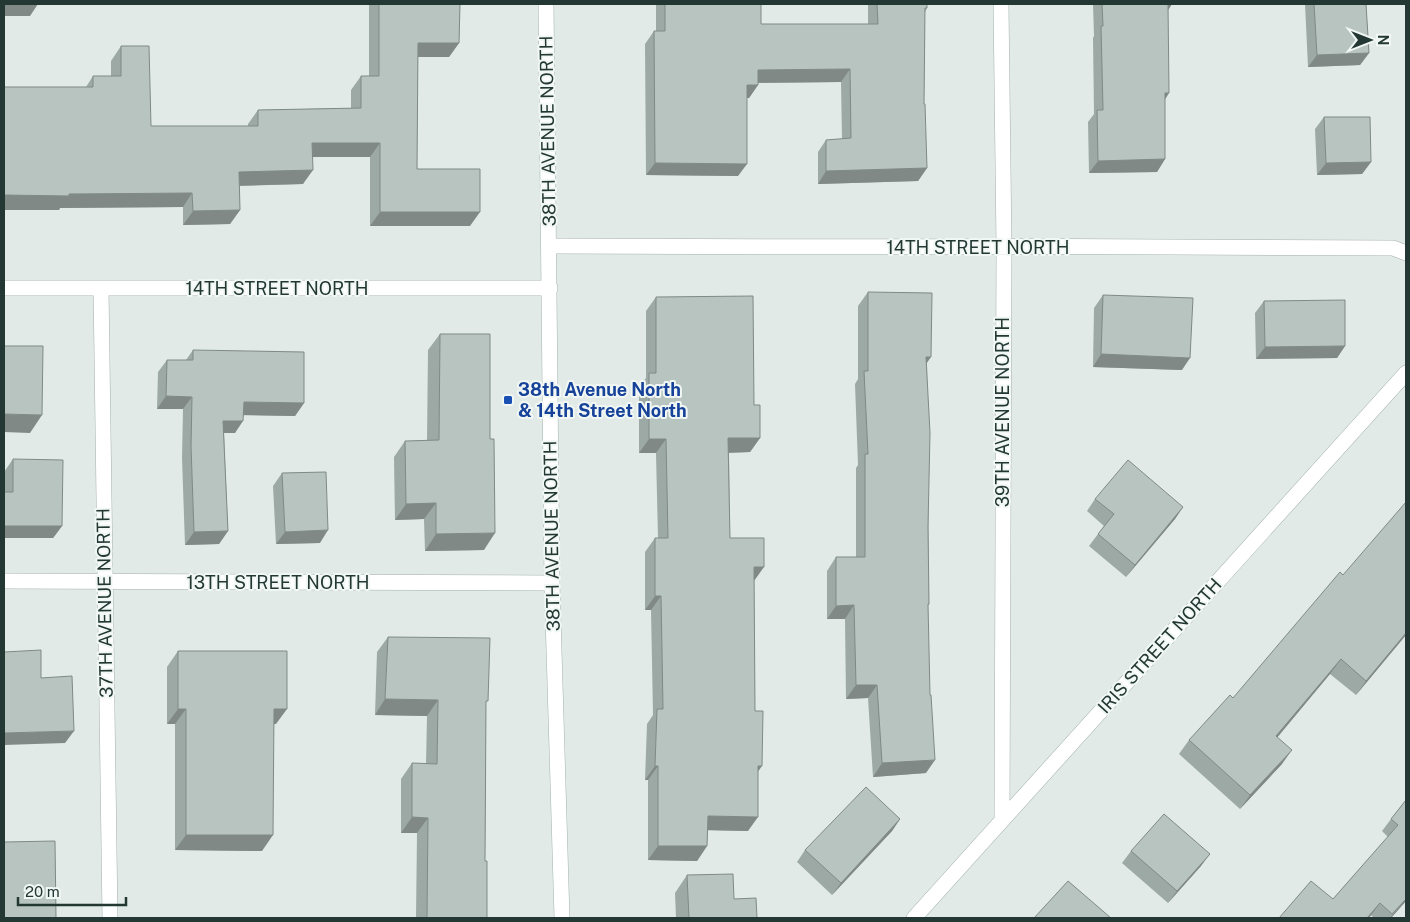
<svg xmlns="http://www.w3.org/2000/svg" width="1410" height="922" font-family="'Public Sans',sans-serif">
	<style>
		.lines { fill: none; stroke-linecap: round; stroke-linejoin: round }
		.minor-casing { stroke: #a4b1ad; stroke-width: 16 }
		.secondary-casing { stroke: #a1b4ae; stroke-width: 16 }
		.minor { stroke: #fff; stroke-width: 15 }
		.secondary { stroke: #fff; stroke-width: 15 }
		.wall { fill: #9da9a4 }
		.shaded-wall { fill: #808986 }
		.building { fill: #b7c4bf; stroke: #808986 }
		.transit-dot { fill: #1a4fb4; stroke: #f1f7f4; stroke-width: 2 }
		.labels { text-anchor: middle; stroke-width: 4; stroke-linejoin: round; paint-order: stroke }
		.street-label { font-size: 18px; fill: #233833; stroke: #f1f7f4 }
		.transit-label { font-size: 18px; font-weight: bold; fill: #164399; stroke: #f1f7f4; text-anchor: start }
	</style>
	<rect width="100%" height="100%" fill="#e1eae6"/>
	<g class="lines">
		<defs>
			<path id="minor" d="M 1001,4 L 1004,248 L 1002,821
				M 550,246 C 831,248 1112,245 1393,248 L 1406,253
				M 4,288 L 550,288
				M 101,288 L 110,918
				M 4,581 L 552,583
				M 914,918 L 1406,373"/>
			<path id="secondary" d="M 546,4 L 552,583 L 562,918"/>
		</defs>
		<use href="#minor" class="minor-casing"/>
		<use href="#secondary" class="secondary-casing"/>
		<use href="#minor" class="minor"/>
		<use href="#secondary" class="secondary"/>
	</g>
	<path class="wall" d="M 369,4 L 460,4 L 459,43 L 449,57 L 418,57 L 417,169 L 470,226 L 370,226 L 370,157 L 312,157 L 303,184 L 239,186 L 240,210 L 230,224 L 183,225 L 183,207 L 60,208 L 59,210 L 86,87 L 93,76 L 111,76 L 111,61 L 121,46 L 151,126 L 248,126 L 248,124 L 258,110 L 351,108 L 351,90 L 361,76 L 369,76 Z
		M 656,4 L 761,4 L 761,24 L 868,24 L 868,4 L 927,4 L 927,8 L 925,12 L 924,104 L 927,168 L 918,181 L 818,184 L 818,152 L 826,140 L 842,139 L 841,82 L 758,83 L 758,85 L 749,98 L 747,98 L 738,176 L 646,175 L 645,44 L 654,31 L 656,31 Z
		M 1093,4 L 1172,4 L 1168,10 L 1165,100 L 1165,159 L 1157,172 L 1089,173 L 1088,122 L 1094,114 L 1093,38 L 1094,36 Z
		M 1305,4 L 1366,4 L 1369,53 L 1360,65 L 1308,67 Z
		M 1324,117 L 1371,162 L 1362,174 L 1317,175 L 1315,129 Z
		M 868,292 L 927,363 L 929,604 L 928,606 L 926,773 L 873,777 L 868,698 L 846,699 L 845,619 L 827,619 L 827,571 L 836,557 L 856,557 L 856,468 L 858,465 L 855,384 L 858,379 L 858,306 Z
		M 1103,295 L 1182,370 L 1093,367 L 1094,308 Z
		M 656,297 L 754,405 L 760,438 L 750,452 L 729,453 L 730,538 L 754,581 L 755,711 L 758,772 L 748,831 L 708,830 L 707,846 L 697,861 L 648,860 L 648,780 L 645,780 L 647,724 L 653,715 L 651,610 L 645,610 L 645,552 L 655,538 L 658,538 L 656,453 L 639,453 L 639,387 L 646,378 L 646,311 Z
		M 1264,301 L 1345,346 L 1337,358 L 1256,359 L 1255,313 Z
		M 440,334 L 484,550 L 425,551 L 424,519 L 395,520 L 394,457 L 405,441 L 427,441 L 428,350 Z
		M 193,350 L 304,403 L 295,416 L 243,415 L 235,433 L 224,433 L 228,531 L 219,544 L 185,545 L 182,458 L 183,409 L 157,409 L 158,372 L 167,360 L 186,360 Z
		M 13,459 L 62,526 L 53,538 L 4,538 L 4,472 Z
		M 282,473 L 320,543 L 276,544 L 273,486 Z
		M 1095,499 L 1183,507 L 1175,519 L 1126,577 L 1089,546 L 1104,526 L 1087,511 Z
		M 1406,635 L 1356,695 L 1330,674 L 1277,737 L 1282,764 L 1240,809 L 1179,754 L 1189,740 L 1233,698 Z
		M 388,637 L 486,704 L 485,861 L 487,918 L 416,918 L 417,833 L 401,833 L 401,779 L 412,763 L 426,764 L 427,716 L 375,715 L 377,652 Z
		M 178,651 L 276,724 L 274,724 L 262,851 L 175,850 L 175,724 L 167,724 L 167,667 Z
		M 1406,800 L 1406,901 L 1391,918 L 1374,918 L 1371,915 L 1369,918 L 1279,918 L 1333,899 L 1388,837 L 1382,831 L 1391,819 Z
		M 900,819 L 892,831 L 832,895 L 797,862 L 805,850 Z
		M 1131,851 L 1201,866 L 1168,903 L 1122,863 Z
		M 687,875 L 734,899 L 757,918 L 676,918 L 675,893 Z"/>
	<path class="shaded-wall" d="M 4,4 L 38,4 L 30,16 L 4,16 Z
		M 1168,4 L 1172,4 L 1164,16 Z
		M 418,43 L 459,43 L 449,57 L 408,57 Z
		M 1369,53 L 1360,65 L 1308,67 L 1317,55 Z
		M 850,69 L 841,82 L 749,83 L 758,70 Z
		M 747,85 L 758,85 L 749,98 L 738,98 Z
		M 1165,93 L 1169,93 L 1161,106 Z
		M 312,143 L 380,143 L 370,157 L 302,157 Z
		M 1165,159 L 1157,172 L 1089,173 L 1098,161 Z
		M 1371,162 L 1362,174 L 1317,175 L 1326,163 Z
		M 655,163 L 747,164 L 738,176 L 646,175 Z
		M 927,168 L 918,181 L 818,184 L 826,171 Z
		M 313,170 L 303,184 L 229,186 L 239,172 Z
		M 192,193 L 183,207 L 60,208 L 59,210 L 4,210 L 4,195 L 69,194 Z
		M 240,210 L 230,224 L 183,225 L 193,211 Z
		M 380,212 L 480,212 L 470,226 L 370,226 Z
		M 1345,346 L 1337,358 L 1256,359 L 1265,347 Z
		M 1101,354 L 1190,358 L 1182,370 L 1093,367 Z
		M 926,357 L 931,357 L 922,370 Z
		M 166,396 L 192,397 L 183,409 L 157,409 Z
		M 244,402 L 304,403 L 295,416 L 235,415 Z
		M 4,414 L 42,415 L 30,433 L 4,432 Z
		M 223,421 L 243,421 L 235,433 L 215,433 Z
		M 728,438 L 760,438 L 750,452 L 718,453 Z
		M 649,439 L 666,439 L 656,453 L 639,453 Z
		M 436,503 L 424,519 L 395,520 L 406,504 Z
		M 1183,507 L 1175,519 L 1126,577 L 1135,565 Z
		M 4,526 L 62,526 L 53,538 L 4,538 Z
		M 328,530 L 320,543 L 276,544 L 285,532 Z
		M 228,531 L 219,544 L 185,545 L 194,532 Z
		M 495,533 L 484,550 L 425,551 L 436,534 Z
		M 754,567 L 764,567 L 754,581 Z
		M 655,596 L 661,596 L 651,610 L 645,610 Z
		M 854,605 L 845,619 L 827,619 L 836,606 Z
		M 1406,633 L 1406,635 L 1356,695 L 1366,681 Z
		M 1341,659 L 1330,674 L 1266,751 L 1276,736 Z
		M 856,685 L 877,685 L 868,698 L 846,699 Z
		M 385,699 L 438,700 L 427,716 L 375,715 Z
		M 178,709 L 186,709 L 175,724 L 167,724 Z
		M 274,709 L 287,709 L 276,724 L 263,724 Z
		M 74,731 L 65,743 L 4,745 L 4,733 Z
		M 1292,750 L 1282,764 L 1240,809 L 1250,795 Z
		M 935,760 L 926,773 L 873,777 L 882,763 Z
		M 655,766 L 658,766 L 648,780 L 645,780 Z
		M 758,766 L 762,766 L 752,780 Z
		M 708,816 L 758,817 L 748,831 L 698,830 Z
		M 412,817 L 428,818 L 417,833 L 401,833 Z
		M 900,819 L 892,831 L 832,895 L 841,883 Z
		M 186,835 L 273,835 L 262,851 L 175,850 Z
		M 658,846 L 707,846 L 697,861 L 648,860 Z
		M 1210,854 L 1201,866 L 1168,903 L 1177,891 Z
		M 1406,899 L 1406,901 L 1391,918 L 1390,918 Z
		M 1380,903 L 1369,918 L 1367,918 Z"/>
	<path class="building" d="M 379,4 L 460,4 L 459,43 L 418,43 L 417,169 L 480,169 L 480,212 L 380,212 L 380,143 L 312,143 L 313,170 L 239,172 L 240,210 L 193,211 L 192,193 L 69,194 L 69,196 L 4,195 L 4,87 L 93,87 L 93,76 L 121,76 L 121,46 L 149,46 L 151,126 L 258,126 L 258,110 L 361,108 L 361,76 L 379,76 Z
		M 665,4 L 761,4 L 761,24 L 878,24 L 877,4 L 927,4 L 927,8 L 925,8 L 924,104 L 925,104 L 927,168 L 826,171 L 826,140 L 851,138 L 850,69 L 758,70 L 758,85 L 747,85 L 747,164 L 655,163 L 654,31 L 665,31 Z
		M 1102,4 L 1172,4 L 1168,4 L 1169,93 L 1165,93 L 1165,159 L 1098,161 L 1097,110 L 1103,110 L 1101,26 L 1103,26 Z
		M 1314,4 L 1366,4 L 1369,53 L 1317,55 Z
		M 1324,117 L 1370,117 L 1371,162 L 1326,163 Z
		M 868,292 L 932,293 L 931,357 L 926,357 L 930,433 L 928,527 L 929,604 L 928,604 L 930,695 L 931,695 L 935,760 L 882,763 L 877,685 L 856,685 L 854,605 L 836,606 L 836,557 L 865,557 L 865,454 L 868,454 L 864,371 L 868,371 Z
		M 1103,295 L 1193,298 L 1190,358 L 1101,354 Z
		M 753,296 L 754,405 L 760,405 L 760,438 L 728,438 L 730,538 L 764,538 L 764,567 L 754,567 L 755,711 L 763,711 L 762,766 L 758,766 L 758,817 L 708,816 L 707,846 L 658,846 L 658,766 L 655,766 L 657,709 L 663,709 L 661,596 L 655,596 L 655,538 L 668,538 L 666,439 L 649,439 L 649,373 L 656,373 L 656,297 Z
		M 1345,300 L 1345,346 L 1265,347 L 1264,301 Z
		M 440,334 L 490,334 L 490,439 L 494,439 L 495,533 L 436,534 L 436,503 L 406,504 L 405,441 L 439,440 Z
		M 4,346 L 43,346 L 42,415 L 4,414 Z
		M 193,350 L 304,352 L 304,403 L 244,402 L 243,421 L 223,421 L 228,531 L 194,532 L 191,446 L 192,397 L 166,396 L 167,360 L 193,360 Z
		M 13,459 L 63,460 L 62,526 L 4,526 L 4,492 L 13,492 Z
		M 1128,460 L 1183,507 L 1135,565 L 1098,534 L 1114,514 L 1095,499 Z
		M 326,472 L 328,530 L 285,532 L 282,473 Z
		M 1406,502 L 1406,633 L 1366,681 L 1341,659 L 1276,736 L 1292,750 L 1250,795 L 1189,740 L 1230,695 L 1233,698 L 1340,572 L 1343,575 Z
		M 388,637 L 490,638 L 488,701 L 486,701 L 485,861 L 487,861 L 487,918 L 427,918 L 428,818 L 412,817 L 412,763 L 437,764 L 438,700 L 385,699 Z
		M 41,650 L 41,678 L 72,676 L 74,731 L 4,733 L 4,652 Z
		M 178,651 L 287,651 L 287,709 L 274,709 L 273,835 L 186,835 L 186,709 L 178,709 Z
		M 866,787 L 900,819 L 841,883 L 805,850 Z
		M 1406,800 L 1406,899 L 1392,914 L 1380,903 L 1367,918 L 1279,918 L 1311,881 L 1333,899 L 1398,825 L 1391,819 Z
		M 1164,814 L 1210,854 L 1177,891 L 1131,851 Z
		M 55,841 L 56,918 L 4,918 L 4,842 Z
		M 733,874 L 734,899 L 756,898 L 757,918 L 689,918 L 687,875 Z
		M 1068,881 L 1111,918 L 1034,918 Z"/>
	<rect class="transit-dot" x="503" y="395" width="10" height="10" rx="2.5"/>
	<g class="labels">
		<g class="street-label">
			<text transform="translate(548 131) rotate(-91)" y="6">38TH AVENUE NORTH</text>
			<text x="978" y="254">14TH STREET NORTH</text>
			<text x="277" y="295">14TH STREET NORTH</text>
			<text transform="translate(1003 412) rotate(-90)" y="6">39TH AVENUE NORTH</text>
			<text transform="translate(552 536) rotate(-91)" y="6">38TH AVENUE NORTH</text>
			<text x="278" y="589">13TH STREET NORTH</text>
			<text transform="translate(105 603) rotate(-91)" y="6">37TH AVENUE NORTH</text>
			<text transform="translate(1160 646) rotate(-48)" y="6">IRIS STREET NORTH</text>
		</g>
		<g class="transit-label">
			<text x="518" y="396">38th Avenue North<tspan x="518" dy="21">&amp; 14th Street North</tspan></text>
		</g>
	</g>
	<rect width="1410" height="922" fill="none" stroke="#233833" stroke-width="10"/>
	<g transform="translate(1370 40) rotate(90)" stroke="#f1f7f4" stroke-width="4" paint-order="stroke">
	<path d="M0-4L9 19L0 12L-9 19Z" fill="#233833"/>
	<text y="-8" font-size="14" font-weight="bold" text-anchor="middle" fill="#233833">N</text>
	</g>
	<path d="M18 897v8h108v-8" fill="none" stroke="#233833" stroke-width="2.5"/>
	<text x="25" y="897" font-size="15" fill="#233833" stroke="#f1f7f4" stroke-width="4" paint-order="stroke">20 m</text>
</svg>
